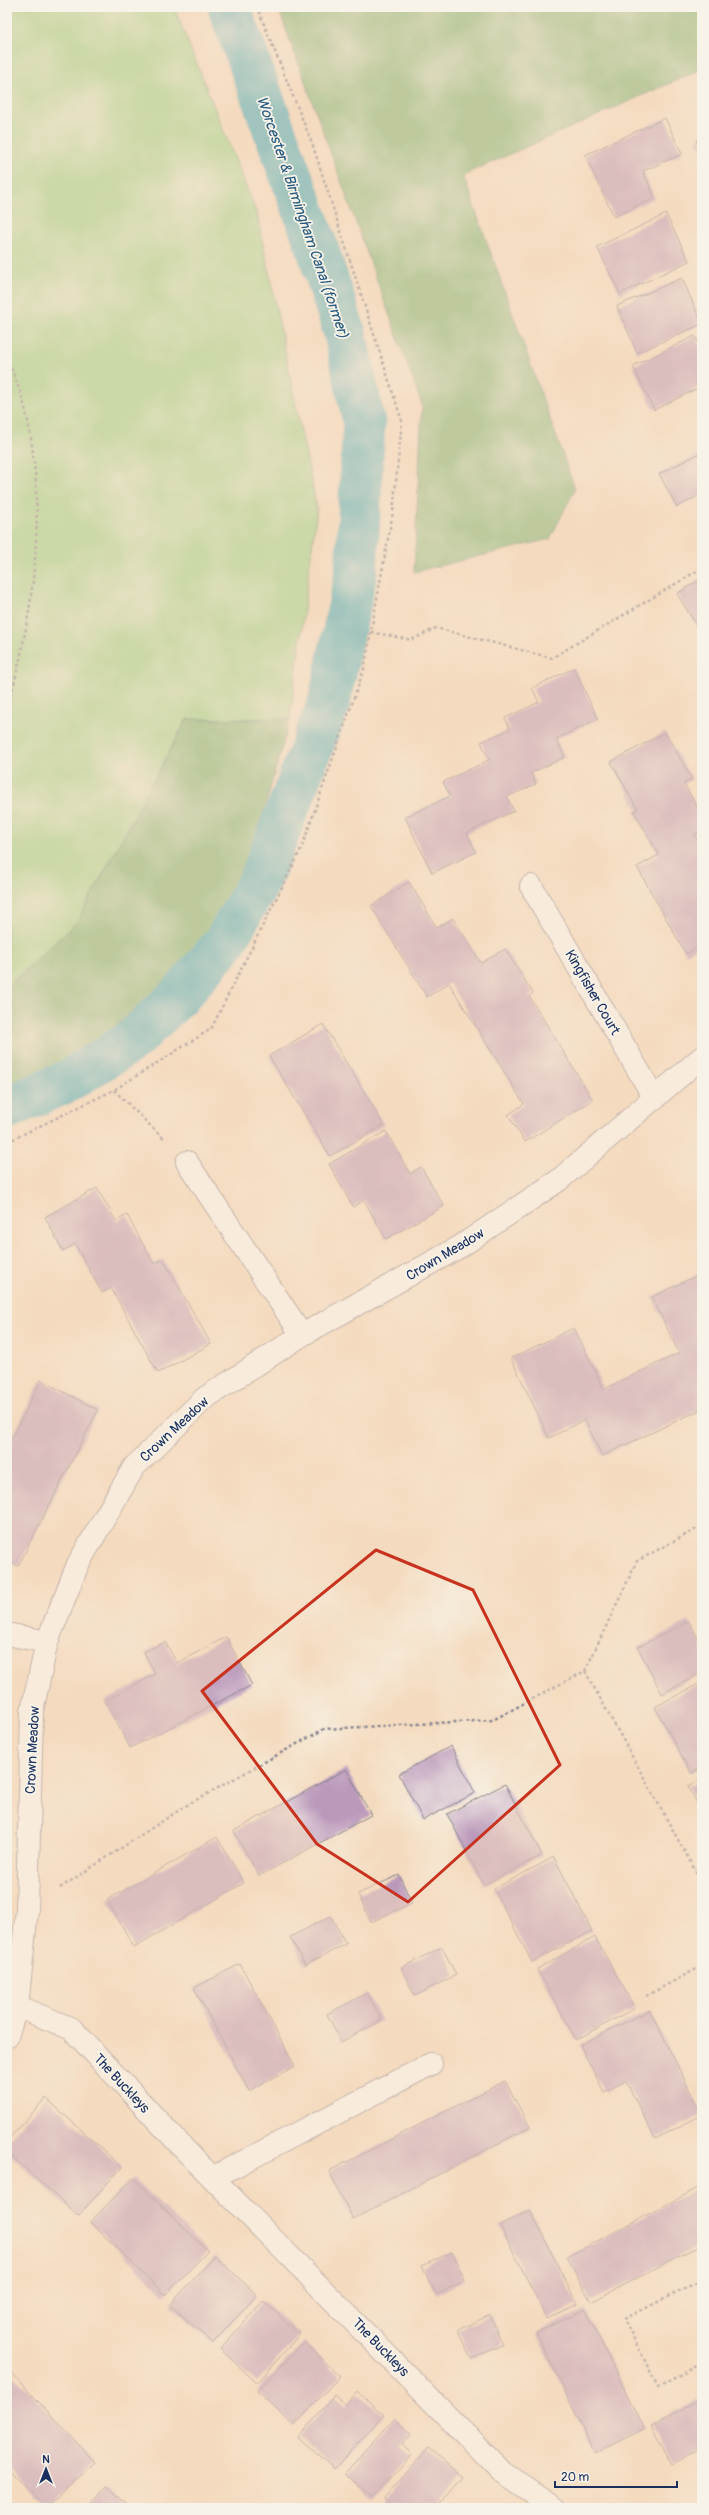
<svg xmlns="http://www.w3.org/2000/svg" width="709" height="2515" viewBox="0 0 709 2515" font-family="Pangolin,sans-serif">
	<rect width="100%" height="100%" fill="#f7f3e8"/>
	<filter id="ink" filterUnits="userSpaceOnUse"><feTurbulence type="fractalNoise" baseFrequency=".025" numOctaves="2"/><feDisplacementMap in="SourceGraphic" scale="8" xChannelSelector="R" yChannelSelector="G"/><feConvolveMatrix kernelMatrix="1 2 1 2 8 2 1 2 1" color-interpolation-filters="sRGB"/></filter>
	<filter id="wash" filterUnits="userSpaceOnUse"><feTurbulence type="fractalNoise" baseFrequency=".012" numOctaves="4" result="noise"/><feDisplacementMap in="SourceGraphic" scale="16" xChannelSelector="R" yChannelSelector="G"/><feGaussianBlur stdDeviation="0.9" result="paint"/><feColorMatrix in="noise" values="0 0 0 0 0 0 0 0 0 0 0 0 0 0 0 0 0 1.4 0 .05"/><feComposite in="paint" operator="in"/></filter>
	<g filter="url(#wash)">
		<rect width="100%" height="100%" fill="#f4dbbf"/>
		<path fill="#9ad68a" stroke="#5a8274" d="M7 7H174L257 214 317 509 290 719H187L77 922 7 987Z"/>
		<path fill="#7bb776" stroke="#4b736a" d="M278 7H702V69L463 175 575 489 550 539 414 572 422 405Z
			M187 719H290L246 873 186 965 77 1059 7 1085V987L77 922Z"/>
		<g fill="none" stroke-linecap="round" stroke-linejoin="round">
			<path stroke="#3daabc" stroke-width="43" d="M7 1108 68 1081 132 1041 182 993 225 942 261 878 329 703 356 573 364 422 345 334 316 244 229 7"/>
		</g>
		<g id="blocks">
			<path fill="#b9b" d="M665 118 682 154 643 171 655 198 614 217 585 155Z
				M702 138V152L696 140Z
				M666 214 689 261 620 294 597 247Z
				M682 278 702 324 637 353 617 306Z
				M695 336 702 350V386L654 410 633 366Z
				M702 452V494L677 507 659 474Z
				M702 578V634L677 594Z
				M574 668 598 719 556 739 565 757 531 773 536 784 507 797 514 811 467 833 476 852 432 873 405 817 450 796 443 782 489 760 481 742 510 729 505 718 539 702 532 688Z
				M665 732 692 779 684 784 702 815V831L694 835 702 849V944L686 954 637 867 659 855 634 811 638 810 611 762Z
				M409 882 437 928 453 918 481 963 505 949 533 993 529 996 593 1100 525 1142 508 1115 524 1104 449 983 427 997 371 906Z
				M323 1024 384 1125 330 1156 269 1056Z
				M386 1131 410 1174 421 1167 444 1206 386 1239 364 1200 353 1207 329 1164Z
				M97 1188 116 1221 127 1215 154 1264 163 1259 211 1344 158 1373 111 1288 102 1293 75 1244 63 1251 45 1217Z
				M702 1273V1409L602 1456 585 1420 549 1438 511 1358 574 1328 604 1389 679 1353 652 1297Z
				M41 1380 98 1410 18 1566 7 1560V1448Z
				M689 1621 702 1646V1673L662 1694 638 1647Z
				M226 1637 252 1685 130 1748 105 1701 155 1674 144 1652 165 1642 177 1663Z
				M702 1682V1767L691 1773 655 1707Z
				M451 1746 475 1793 423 1820 399 1774Z
				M346 1769 371 1815 259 1876 234 1831Z
				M702 1779V1813L688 1786Z
				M505 1784 542 1855 484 1885 447 1814Z
				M217 1837 244 1883 134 1947 107 1900Z
				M554 1857 592 1931 532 1962 494 1889Z
				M399 1875 412 1903 371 1922 358 1894Z
				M331 1916 346 1944 305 1965 290 1937Z
				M595 1937 635 2008 576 2040 537 1969Z
				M442 1947 456 1975 415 1996 401 1968Z
				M240 1964 295 2066 249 2091 194 1988Z
				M367 1993 382 2020 341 2042 327 2014Z
				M650 2010 702 2115 655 2139 626 2081 604 2092 580 2045Z
				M505 2081 530 2127 353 2219 329 2171Z
				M46 2098 122 2167 78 2216 7 2152V2141Z
				M133 2178 208 2251 165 2295 90 2222Z
				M702 2186V2244L591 2302 567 2257Z
				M530 2210 577 2304 547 2319 500 2225Z
				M452 2252 465 2280 436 2295 422 2266Z
				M215 2256 257 2295 213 2343 170 2305Z
				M263 2301 300 2334 257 2383 220 2349Z
				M585 2309 644 2429 595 2453 536 2333Z
				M490 2315 503 2345 471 2359 458 2330Z
				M304 2342 340 2376 294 2426 257 2391Z
				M7 2368 95 2462 46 2508 7 2466Z
				M358 2392 384 2415 334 2469 298 2437 335 2395 346 2405Z
				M702 2398V2449L672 2464 651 2425Z
				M395 2418 412 2434 402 2445 412 2454 372 2498 345 2473Z
				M428 2448 462 2477 436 2508H392L383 2500Z
				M107 2485 130 2508H84Z"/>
		</g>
	</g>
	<g filter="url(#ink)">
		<use href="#blocks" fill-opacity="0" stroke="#88858e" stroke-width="1"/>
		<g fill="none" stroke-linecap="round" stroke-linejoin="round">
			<g stroke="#88858e" stroke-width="24">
				<path id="minor" d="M531 886 655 1099
					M187 1162 302 1335
					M7 1634 47 1642
					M17 2006 72 2029 187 2152 503 2473 555 2508
					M7 2036 17 2006 27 1910 32 1711 47 1642 78 1564 134 1467 205 1398 302 1335 461 1246 559 1180 702 1057
					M214 2177 431 2064"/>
			</g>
			<path stroke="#88858e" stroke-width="2.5" stroke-dasharray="3 3" stroke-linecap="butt" d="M7 357C13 374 21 391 25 408 48 506 34 615 7 710
				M371 632 411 640 436 628 552 658 702 568
				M114 1090 164 1139
				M7 1142 114 1090 211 1029 302 847 364 669 393 512 402 421 312 143 257 7
				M585 1671 702 1883
				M60 1888 187 1805 324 1729 493 1720 585 1671 637 1561 702 1526
				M646 1996 702 1966
				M702 2280 624 2319 658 2387 702 2363"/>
			<use href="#minor" stroke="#fff" stroke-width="22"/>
		</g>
	</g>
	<path d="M0 0H709V2515H0ZM376 1550 473 1590 560 1765 408 1902 317 1844 202 1691Z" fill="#f4dbbf" fill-opacity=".55" fill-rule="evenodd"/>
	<path fill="none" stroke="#c8321e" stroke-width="3" stroke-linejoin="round" d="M376 1550 473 1590 560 1765 408 1902 317 1844 202 1691Z"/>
	<g text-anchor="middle" stroke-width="3.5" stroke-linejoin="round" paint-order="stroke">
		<g font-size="14" fill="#1b2f5e" stroke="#f7f3e8">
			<text transform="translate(593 992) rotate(60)" y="5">Kingfisher Court</text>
			<text transform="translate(445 1254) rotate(-31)" y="5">Crown Meadow</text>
			<text transform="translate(174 1429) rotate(-43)" y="5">Crown Meadow</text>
			<text transform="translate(32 1750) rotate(-87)" y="5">Crown Meadow</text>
			<text transform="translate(122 2083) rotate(47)" y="5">The Buckleys</text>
			<text transform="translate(381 2347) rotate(46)" y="5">The Buckleys</text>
		</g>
		<g font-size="15" font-style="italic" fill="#275a7f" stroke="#f7f3e8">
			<text transform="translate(303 217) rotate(71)" y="5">Worcester &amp; Birmingham Canal (former)</text>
		</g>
	</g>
	<rect width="709" height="2515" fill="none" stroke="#f7f3e8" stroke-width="24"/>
	<g transform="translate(46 2469)" stroke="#f7f3e8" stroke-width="3" paint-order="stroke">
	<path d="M0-3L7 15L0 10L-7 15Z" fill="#1b2f5e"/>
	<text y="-6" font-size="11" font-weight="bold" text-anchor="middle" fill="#1b2f5e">N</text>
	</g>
	<path d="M555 2481v6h122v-6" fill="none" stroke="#1b2f5e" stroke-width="2"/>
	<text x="561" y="2481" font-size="12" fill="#1b2f5e" stroke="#f7f3e8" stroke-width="3" paint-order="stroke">20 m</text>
</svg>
